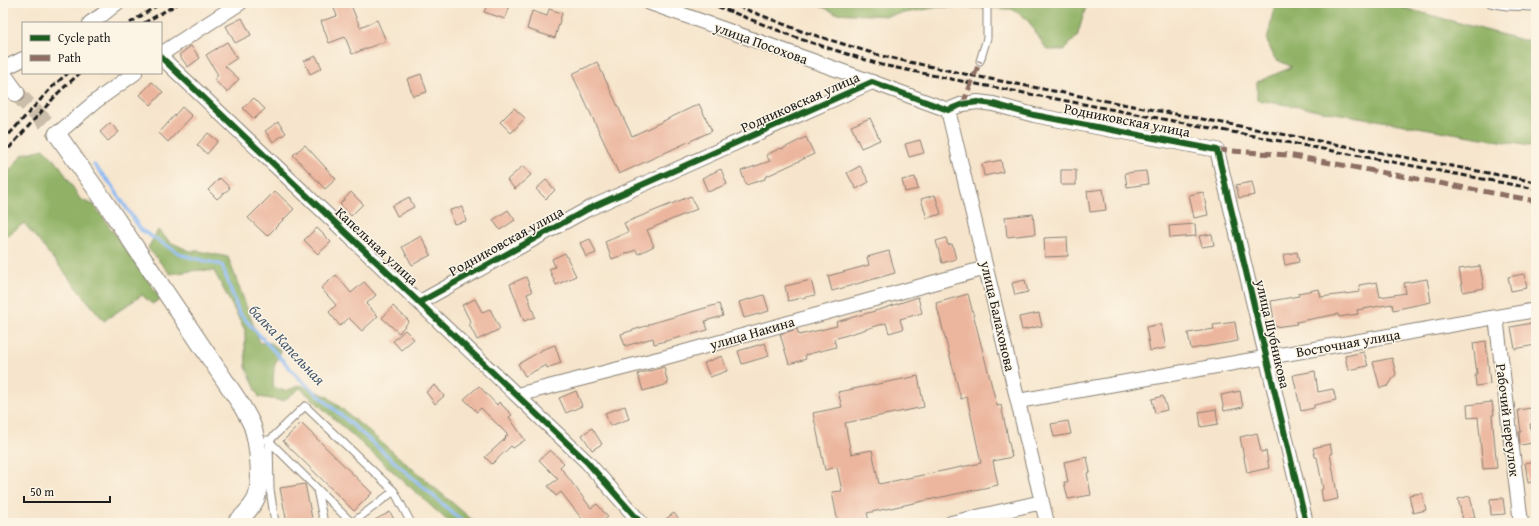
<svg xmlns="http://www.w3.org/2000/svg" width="1539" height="526" viewBox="0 0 1539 526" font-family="'Gentium Book Plus',serif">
	<rect width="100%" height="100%" fill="#fcf5e5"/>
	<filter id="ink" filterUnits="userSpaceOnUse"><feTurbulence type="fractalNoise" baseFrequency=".025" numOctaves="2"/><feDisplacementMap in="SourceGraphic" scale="8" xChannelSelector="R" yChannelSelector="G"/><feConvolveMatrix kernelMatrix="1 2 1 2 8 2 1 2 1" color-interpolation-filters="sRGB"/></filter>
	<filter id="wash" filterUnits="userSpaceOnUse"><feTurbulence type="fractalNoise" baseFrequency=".012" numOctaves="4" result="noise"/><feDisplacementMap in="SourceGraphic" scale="16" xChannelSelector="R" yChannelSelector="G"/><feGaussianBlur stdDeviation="0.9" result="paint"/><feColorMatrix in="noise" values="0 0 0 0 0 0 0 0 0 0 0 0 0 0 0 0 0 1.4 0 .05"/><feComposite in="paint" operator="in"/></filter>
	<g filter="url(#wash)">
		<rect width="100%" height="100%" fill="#f6e5cc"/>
		<path fill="#91b266" stroke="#566741" d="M815 3H1087L1077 37 1064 50H1047L1027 19 1012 9 939 7 887 16 835 13Z
			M1275 3H1386L1522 40H1536V147L1257 100V82L1292 67 1275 59 1267 41Z
			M44 149 60 166 80 199 94 205 161 299 152 304 142 295 104 321 24 223 3 239V179L23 154Z
			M158 230 170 242 190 251H199L228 257 260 343H271L281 351 274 367 273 387 286 391 300 385 327 396 476 523H450L300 388 283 401 259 397 246 367 245 347V330L214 271 199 270 170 274 148 248Z"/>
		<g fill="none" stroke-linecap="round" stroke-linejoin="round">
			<path stroke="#88b8f4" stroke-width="3.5" d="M94 165 110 183 141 230 182 255 222 265 239 313 300 379 464 523"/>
		</g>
		<g id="blocks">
			<path fill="#ecb69e" d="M332 3H350L360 27 377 20 386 41 352 54 345 37 329 43 321 21 337 16Z
				M488 3H511L505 19 484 12Z
				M549 9 562 13 555 38 527 29 532 11 547 16Z
				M242 18 251 35 235 43 226 26Z
				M227 42 237 58 225 66 239 79 227 92 214 80 218 75 206 55Z
				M191 46 200 58 188 67 179 55Z
				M316 56 322 68 310 74 304 61Z
				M597 62 632 136 699 104 712 131 619 174 572 74Z
				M421 74 427 92 413 96 407 79Z
				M152 82 163 92 151 105 140 95Z
				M254 98 265 109 254 119 243 108Z
				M182 107 192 116 168 142 159 133Z
				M514 108 525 118 511 133 500 122Z
				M870 118 880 140 861 148 851 126Z
				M278 122 286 133 273 142 265 131Z
				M110 123 119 132 108 141 100 132Z
				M208 133 218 141 207 154 197 145Z
				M806 137 814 154 765 177V179L746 185 741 171 770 161 766 155 781 148 782 149Z
				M920 140 924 153 909 157 905 144Z
				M305 145 336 179 325 189 293 155Z
				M1001 160 1003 172 984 176 982 164Z
				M523 166 531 175 515 189 507 180Z
				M860 166 869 182 856 189 847 173Z
				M721 169 727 184 708 192 702 178Z
				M1061 170H1076V185H1061Z
				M1146 171 1148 184 1127 187 1125 173Z
				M915 177 918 189 905 192 902 180Z
				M220 178 230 188 217 199 208 190Z
				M546 180 555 190 546 199 536 189Z
				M1252 182 1255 195 1239 198 1236 185Z
				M1103 189 1106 210 1090 212 1087 191Z
				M275 191 294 209 267 236 248 218Z
				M351 192 363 204 351 216 340 204Z
				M1203 192 1208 215 1194 218 1189 195Z
				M935 195 941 214 927 218 921 199Z
				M691 196 697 209 647 230 654 246 638 254 636 250 612 259 605 242 628 232 624 223Z
				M409 197 414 207 397 216 392 206Z
				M462 207 466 221 454 224 450 210Z
				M508 210 515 220 500 230 493 220Z
				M1033 214 1035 234 1007 237 1005 217Z
				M1195 224 1196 236 1170 238 1169 226Z
				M317 228 331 242 318 254 304 240Z
				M1212 234 1214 245 1202 247 1199 236Z
				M421 236 431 255 412 265 402 247Z
				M1067 237 1068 256 1045 257 1044 238Z
				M946 238 948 245 952 244 956 259 942 263 936 241Z
				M590 239 596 253 586 257 580 243Z
				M889 251 895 273 832 291 828 276 869 265 867 257Z
				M1297 252 1299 262 1285 265 1283 255Z
				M565 253 576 276 556 285 549 269 555 267 552 259Z
				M1480 266 1484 288 1463 292 1459 269Z
				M1524 274 1527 288 1511 291 1508 277Z
				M336 275 351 293 364 282 376 295 366 304 378 316 362 331 349 318 340 326 329 312 336 305 321 288Z
				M526 277 532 292 527 294 535 317 524 321 510 284Z
				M1427 279 1431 302 1393 310 1392 304 1357 310 1358 314 1339 317 1338 314 1296 322 1297 324 1275 327 1271 301 1299 296 1298 293 1319 289 1321 297 1360 292 1359 285 1377 282 1380 297 1406 293 1404 283Z
				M811 280 815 295 788 301 785 286Z
				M1025 280 1028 292 1015 295 1012 283Z
				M968 294 997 406 1001 405 1012 457 993 461 998 485 867 513 869 521 861 523H838L832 492 842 491 837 467 825 470 813 413 842 407 838 392 918 376 924 407 845 423 851 454 872 450 879 484 981 463 967 397 961 399 936 303Z
				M764 295 769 311 744 318 739 302Z
				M918 297 922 313 900 319 903 329 889 333 886 323 834 339 836 347 805 355 806 359 789 364 780 334 797 329 799 335 837 326 836 322 882 309Z
				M475 299 482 312 490 309 500 329 477 340 469 324 471 323 462 305Z
				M719 304 723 316 705 321 708 330 654 344 653 338 625 346 621 334 649 325V324Z
				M393 306 409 321 399 333 382 318Z
				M1039 313 1042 326 1022 330 1019 317Z
				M1235 322 1238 341 1191 349 1188 333 1214 329 1213 325Z
				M1531 323 1535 345 1515 349 1511 327Z
				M1161 324 1166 348 1150 351 1146 327Z
				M405 330 414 339 401 350 393 341Z
				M1486 341 1490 384 1476 386 1475 375 1477 374 1473 343Z
				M765 343 769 356 742 364 738 351Z
				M555 345 561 363 547 368 546 365 525 376 518 364 541 351V350Z
				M1364 352 1368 366 1348 370 1345 356Z
				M722 356 727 371 710 377 704 363Z
				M1392 358 1396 374 1388 386 1380 388 1373 362Z
				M664 367 668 384 643 391 638 374Z
				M1315 371 1318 392 1333 389 1336 400 1314 405V408L1301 411 1293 375Z
				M435 385 444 396 435 404 426 392Z
				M479 386 497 405 499 402 512 415 509 417 525 440 513 448 511 446 492 464 485 457 506 438 505 437 508 435 481 408 477 412 464 399Z
				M576 391 582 406 566 413 559 398Z
				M1240 391 1243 407 1224 411 1221 395Z
				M1163 396 1167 410 1155 413 1152 399Z
				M1492 402 1494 415H1492L1497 468 1483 469 1478 417 1468 418 1467 405Z
				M625 406 629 419 610 426 605 413Z
				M1531 408 1533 424H1530L1533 443 1520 445 1519 432H1521L1518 410Z
				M1216 409 1218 424 1201 427 1199 412Z
				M1068 421 1071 434 1054 437 1051 424Z
				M301 423 372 493 354 511 283 441Z
				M592 428 602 444 592 450 582 435Z
				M1257 433 1261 452 1266 451 1269 468 1247 473 1240 437Z
				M1330 444 1332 453 1330 454 1338 499 1323 502 1321 490 1323 489 1317 457H1315L1313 448Z
				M550 450 564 463 560 467 591 508 597 504 608 517 600 523H585L561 492 556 496 548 486 558 479 539 460Z
				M1087 457 1090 472 1087 473 1091 495 1068 499 1064 482H1068L1064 462Z
				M1536 461V481L1528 483 1525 463Z
				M305 484 313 523H287L280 488Z
				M1422 493 1426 510 1413 513 1409 495Z
				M1470 496 1475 518 1463 520 1458 499Z
				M1503 498 1505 514 1491 515 1490 499Z
				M390 512 396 523H369Z
				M674 513 682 523H660Z"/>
		</g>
	</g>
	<g filter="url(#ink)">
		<use href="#blocks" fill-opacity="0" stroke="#898074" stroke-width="1"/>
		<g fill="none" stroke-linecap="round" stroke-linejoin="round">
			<path stroke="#cabda9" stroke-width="17" stroke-dasharray="17 8" stroke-linecap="butt" d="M16 93 57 134"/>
			<g stroke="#898074" stroke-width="9">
				<path id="service" d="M1490 3 1507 6 1536 7
					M980 61 987 38V3
					M267 440 269 441 352 523
					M317 490 324 523
					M275 523 270 489 269 441 305 406 394 491 411 523
					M352 523 394 491"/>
			</g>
			<g stroke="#898074" stroke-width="16">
				<path id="minor" d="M650 3 872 82
					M90 23 102 15 117 3
					M161 54 240 3
					M161 57 587 462 641 523
					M3 69 23 59
					M948 110 1047 523
					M57 134 96 101 135 73
					M420 302 588 209 872 82 948 110 963 104 978 102 993 104 1034 115 1217 150 1306 523
					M1496 317 1521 523
					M517 395 670 356 986 268
					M1018 401 1536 310
					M951 523 1042 502"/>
			</g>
			<g stroke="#898074" stroke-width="19">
				<path id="tertiary" d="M3 75 16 93
					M57 134 103 199 240 403C244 410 249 418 252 425 258 442 262 478 257 496 254 506 243 516 236 523"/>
			</g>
			<use href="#service" stroke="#fff" stroke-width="7"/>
			<use href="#minor" stroke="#fff" stroke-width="14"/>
			<use href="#tertiary" stroke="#fff" stroke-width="17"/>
			<path stroke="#1c1c1c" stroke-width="3" stroke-dasharray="6 3" stroke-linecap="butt" d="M709 3 800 39 882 65 971 83 1536 189
				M730 3 801 31 882 56 974 76 1536 182
				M130 23 161 3
				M144 23 179 3
				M3 141 52 87 68 73
				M3 155 58 93 80 73"/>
			<path stroke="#8d6e63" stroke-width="5" stroke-dasharray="10 5" stroke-linecap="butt" d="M3 85 8 81
				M963 104 980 61
				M1217 150 1288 155 1536 201"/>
			<g stroke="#fcf5e5" stroke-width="8">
				<path id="cycleway" d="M161 57 587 462 641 523
					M420 302 588 209 872 82 948 110 963 104 978 102 993 104 1034 115 1217 150 1306 523"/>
			</g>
			<use href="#cycleway" stroke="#1b5e20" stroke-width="6"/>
		</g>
	</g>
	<g text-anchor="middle" stroke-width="3" stroke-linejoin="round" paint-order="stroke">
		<g font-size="14" fill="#1c1c1c" stroke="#fcf5e5">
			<text transform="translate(761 43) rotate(20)" y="5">улица Посохова</text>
			<text transform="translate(800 102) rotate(-24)" y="5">Родниковская улица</text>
			<text transform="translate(1127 120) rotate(11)" y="5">Родниковская улица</text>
			<text transform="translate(506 241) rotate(-29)" y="5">Родниковская улица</text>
			<text transform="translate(377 246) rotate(43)" y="5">Капельная улица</text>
			<text transform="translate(998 316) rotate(77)" y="5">улица Балахонова</text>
			<text transform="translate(752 333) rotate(-16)" y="5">улица Накина</text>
			<text transform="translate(1273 334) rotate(77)" y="5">улица Шубникова</text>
			<text transform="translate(1348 343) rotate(-10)" y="5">Восточная улица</text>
			<text transform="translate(1508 420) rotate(83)" y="5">Рабочий переулок</text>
		</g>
		<g font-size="15" font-style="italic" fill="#475a72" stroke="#fcf5e5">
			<text transform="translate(287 345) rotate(47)" y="5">балка Капельная</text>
		</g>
	</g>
	<rect width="1539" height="526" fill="none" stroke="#fcf5e5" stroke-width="16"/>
	<rect x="22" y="22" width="140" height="52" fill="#fcf5e5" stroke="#a29e95"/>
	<rect x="30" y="35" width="20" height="6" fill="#1b5e20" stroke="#a29e95"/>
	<text x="58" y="42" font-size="12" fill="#1c1c1c">Cycle path</text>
	<rect x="30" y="55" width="20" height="6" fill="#8d6e63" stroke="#a29e95"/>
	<text x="58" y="62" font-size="12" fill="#1c1c1c">Path</text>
	<path d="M24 496v6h86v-6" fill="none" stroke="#1c1c1c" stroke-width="2"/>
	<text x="30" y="496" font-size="12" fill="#1c1c1c" stroke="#fcf5e5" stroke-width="3" paint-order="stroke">50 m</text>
</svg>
